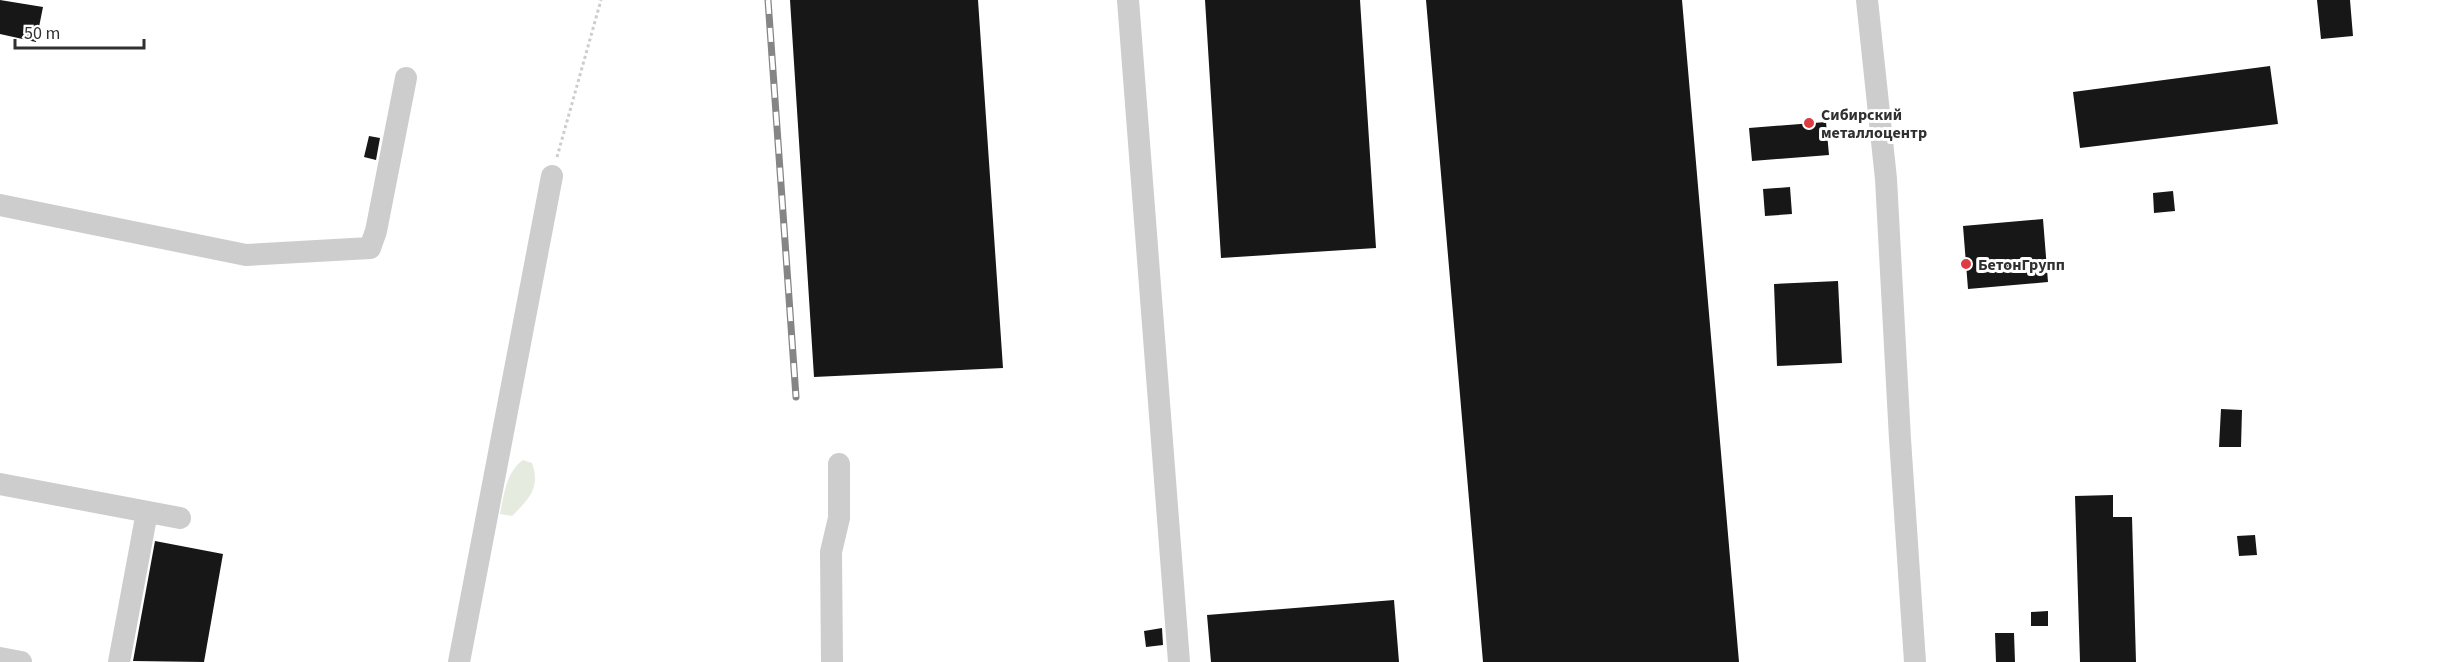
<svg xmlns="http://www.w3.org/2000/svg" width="2444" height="662" viewBox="0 0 2444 662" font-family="'Source Sans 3',sans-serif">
	<rect width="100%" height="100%" fill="#fff"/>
	<path fill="#e5ecdf" d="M523 460 532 463C541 488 529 499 512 516L500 514C504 495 506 472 523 460Z"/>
	<path fill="#171717" d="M0 0 43 7 36 42 0 34Z
		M790 0H978L1003 368 814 377Z
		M1205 0H1360L1376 248 1221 258Z
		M1426 0H1682L1739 662H1483Z
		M2317 0H2350L2353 36 2321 39Z
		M2270 66 2278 124 2080 148 2073 92Z
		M1826 122 1829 155 1752 161 1749 128Z
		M369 136 380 138 376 160 364 157Z
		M1790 187 1792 214 1765 216 1763 189Z
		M2173 191 2175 211 2154 213 2153 193Z
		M2043 219 2048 282 1968 289 1963 226Z
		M1838 281 1842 363 1777 366 1774 284Z
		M2221 409 2242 410 2241 447H2219Z
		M2113 495V517H2132L2136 662H2080L2075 496Z
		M2255 535 2257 555 2239 556 2237 536Z
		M155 541 223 554 204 662 133 661Z
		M1394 600 1399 662H1211L1207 615Z
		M2048 611V626H2031V612Z
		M1162 628 1163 645 1146 647 1144 631Z
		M1995 633H2014L2015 662H1996Z"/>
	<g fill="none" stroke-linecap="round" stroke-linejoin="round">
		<path stroke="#cdcdcd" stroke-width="3" stroke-dasharray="3 3" stroke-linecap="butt" d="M557 157 601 0"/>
		<path stroke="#cdcdcd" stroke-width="22" d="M1128 0 1179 662
			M1867 0 1886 179 1900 439 1915 662
			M0 205 246 255 370 248 376 231 406 78
			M0 484 180 518
			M0 658 21 662
			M119 662 147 512
			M459 662 552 176
			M832 662 831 552 839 518V464"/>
		<g stroke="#858585" stroke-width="7">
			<path id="rail" d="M768 0 796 397"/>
		</g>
		<use href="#rail" stroke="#fff" stroke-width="4.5" stroke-dasharray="14" stroke-linecap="butt"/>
	</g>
	<g fill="#dd3c42" stroke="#fff" stroke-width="2">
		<circle cx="1809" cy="123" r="6"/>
		<circle cx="1966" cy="264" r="6"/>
	</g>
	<g text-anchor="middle" stroke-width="6" stroke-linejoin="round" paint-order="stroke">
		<g font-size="16" font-weight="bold" fill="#303030" stroke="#fff" text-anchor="start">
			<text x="1821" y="120">Сибирский<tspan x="1821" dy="18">металлоцентр</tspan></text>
			<text x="1978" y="270">БетонГрупп</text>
		</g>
	</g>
	<path d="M15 39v9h129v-9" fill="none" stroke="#303030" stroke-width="3"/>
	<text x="24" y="39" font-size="18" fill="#303030" stroke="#ffffff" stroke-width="4.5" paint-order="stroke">50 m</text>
</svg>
